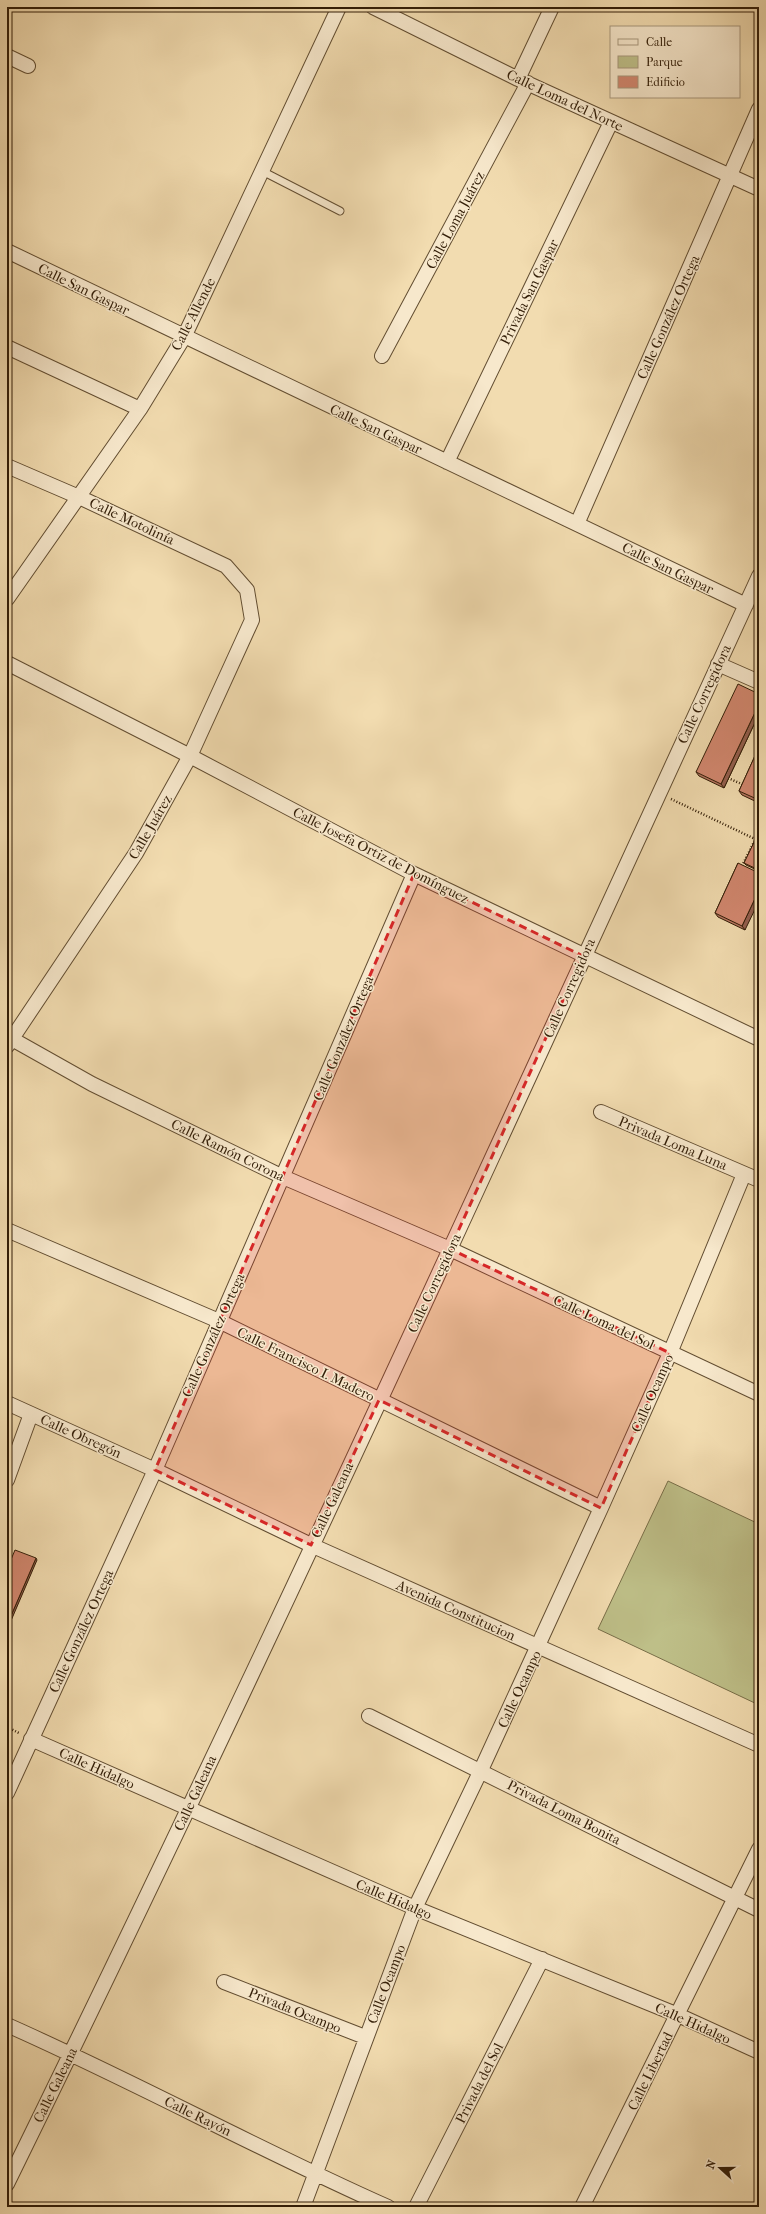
<svg xmlns="http://www.w3.org/2000/svg" width="766" height="2214" viewBox="0 0 766 2214" font-family="'IM FELL French Canon',serif">
	<rect width="100%" height="100%" fill="#f2dcb0"/>
	<filter id="stains"><feTurbulence type="fractalNoise" baseFrequency=".005" numOctaves="4"/><feColorMatrix values="0 0 0 0 .2 0 0 0 0 .09 0 0 0 0 .02 0 0 0 .5 -.17"/></filter>
	<radialGradient id="worn" r=".72"><stop offset=".6" stop-color="#630" stop-opacity="0"/><stop offset="1" stop-color="#630" stop-opacity=".3"/></radialGradient>
	<path fill="#bebf88" stroke="#786e48" d="M668 1481 759 1524V1705L598 1629Z"/>
	<g fill="none" stroke-linecap="round" stroke-linejoin="round">
		<g stroke="#624d31" stroke-width="9">
			<path id="lane" d="M262 171 340 211"/>
		</g>
		<g stroke="#624d31" stroke-width="16">
			<path id="street" d="M373 7 518 79 759 189
				M7 56 28 66
				M518 79 552 7
				M7 251 746 605
				M7 347 140 409
				M382 356 528 83
				M447 462 611 122
				M7 466 79 497 226 566 247 590 252 620 190 756 136 853 7 1046
				M577 524 759 109
				M7 599 140 409 184 337 339 7
				M7 663 190 756 414 874 759 1039
				M718 664 759 682
				M12 1039 92 1084 283 1177 450 1249 759 1394
				M601 1112 759 1180
				M7 1230 219 1321 601 1508
				M7 1403 155 1470 311 1545 759 1745
				M7 1480 31 1414
				M369 1716 759 1910
				M31 1739 415 1908 678 2015 759 2052
				M7 1793 155 1470 414 874
				M224 1982 365 2037
				M7 2025C136 2082 259 2150 388 2207
				M7 2184C159 1874 306 1562 450 1249 554 1025 655 799 759 576
				M303 2207 415 1908 481 1770 601 1508 670 1353 744 1174
				M416 2207 542 1959
				M582 2207 759 1849"/>
		</g>
		<path stroke="#321d07" stroke-width="2.5" stroke-dasharray="1 2" stroke-linecap="butt" d="M728 778 744 785
			M671 799 755 839
			M742 866 759 832
			M7 1727 19 1733"/>
		<use href="#lane" stroke="#f7e8cc" stroke-width="7"/>
		<use href="#street" stroke="#f7e8cc" stroke-width="14"/>
	</g>
	<path fill="#b5745f" stroke="#321d07" d="M759 694V714L724 788 699 776 696 772Z
		M759 747V803L742 795 739 791Z
		M759 832V871L746 865 744 863Z
		M738 863 745 930 718 917 715 913Z"/>
	<path fill="#935e4e" stroke="#321d07" d="M759 704V714L724 788 721 784Z
		M759 890V901L745 930 742 926Z
		M36 1558 37 1560 7 1630V1625Z"/>
	<path fill="#d2876f" stroke="#321d07" d="M738 684 759 694V704L721 784 696 772Z
		M759 747V800L739 791Z
		M759 832V870L744 863Z
		M738 863 759 873V890L742 926 715 913Z
		M15 1550 36 1558 7 1625V1569Z"/>
	<path fill="#d62828" fill-opacity="0.2" stroke="#d62828" stroke-width="3" stroke-dasharray="8 5" stroke-linejoin="round" d="M414 874 583 956 450 1249 670 1353 601 1508 379 1400 311 1545 155 1470Z"/>
	<g text-anchor="middle" stroke-width="3" stroke-linejoin="round" paint-order="stroke">
		<g font-size="14" fill="#321d07" stroke="#f7e8cc">
			<text transform="translate(565 100) rotate(25)" y="5">Calle Loma del Norte</text>
			<text transform="translate(455 220) rotate(-62)" y="5">Calle Loma Juárez</text>
			<text transform="translate(84 289) rotate(26)" y="5">Calle San Gaspar</text>
			<text transform="translate(529 292) rotate(-64)" y="5">Privada San Gaspar</text>
			<text transform="translate(193 314) rotate(-63)" y="5">Calle Allende</text>
			<text transform="translate(668 317) rotate(-66)" y="5">Calle González Ortega</text>
			<text transform="translate(376 429) rotate(25)" y="5">Calle San Gaspar</text>
			<text transform="translate(132 521) rotate(25)" y="5">Calle Motolinía</text>
			<text transform="translate(668 568) rotate(26)" y="5">Calle San Gaspar</text>
			<text transform="translate(704 694) rotate(-65)" y="5">Calle Corregidora</text>
			<text transform="translate(150 827) rotate(-60)" y="5">Calle Juárez</text>
			<text transform="translate(381 855) rotate(27)" y="5">Calle Josefa Ortiz de Domínguez</text>
			<text transform="translate(569 988) rotate(-66)" y="5">Calle Corregidora</text>
			<text transform="translate(343 1038) rotate(-67)" y="5">Calle González Ortega</text>
			<text transform="translate(673 1143) rotate(23)" y="5">Privada Loma Luna</text>
			<text transform="translate(228 1150) rotate(26)" y="5">Calle Ramón Corona</text>
			<text transform="translate(434 1283) rotate(-65)" y="5">Calle Corregidora</text>
			<text transform="translate(604 1322) rotate(25)" y="5">Calle Loma del Sol</text>
			<text transform="translate(213 1335) rotate(-66)" y="5">Calle González Ortega</text>
			<text transform="translate(306 1364) rotate(26)" y="5">Calle Francisco I. Madero</text>
			<text transform="translate(652 1393) rotate(-66)" y="5">Calle Ocampo</text>
			<text transform="translate(81 1436) rotate(24)" y="5">Calle Obregón</text>
			<text transform="translate(332 1500) rotate(-65)" y="5">Calle Galeana</text>
			<text transform="translate(456 1610) rotate(24)" y="5">Avenida Constitucion</text>
			<text transform="translate(81 1631) rotate(-65)" y="5">Calle González Ortega</text>
			<text transform="translate(519 1689) rotate(-65)" y="5">Calle Ocampo</text>
			<text transform="translate(97 1768) rotate(24)" y="5">Calle Hidalgo</text>
			<text transform="translate(195 1793) rotate(-65)" y="5">Calle Galeana</text>
			<text transform="translate(564 1812) rotate(27)" y="5">Privada Loma Bonita</text>
			<text transform="translate(394 1899) rotate(23)" y="5">Calle Hidalgo</text>
			<text transform="translate(386 1984) rotate(-69)" y="5">Calle Ocampo</text>
			<text transform="translate(295 2010) rotate(22)" y="5">Privada Ocampo</text>
			<text transform="translate(693 2023) rotate(24)" y="5">Calle Hidalgo</text>
			<text transform="translate(650 2071) rotate(-64)" y="5">Calle Libertad</text>
			<text transform="translate(479 2083) rotate(-63)" y="5">Privada del Sol</text>
			<text transform="translate(55 2085) rotate(-64)" y="5">Calle Galeana</text>
			<text transform="translate(198 2116) rotate(26)" y="5">Calle Rayón</text>
		</g>
	</g>
	<rect width="766" height="2214" fill="none" stroke="#f2dcb0" stroke-width="24"/>
	<rect x="8" y="8" width="750" height="2198" fill="none" stroke="#321d07" stroke-width="2"/>
	<rect x="12" y="12" width="742" height="2190" fill="none" stroke="#321d07"/>
	<rect x="610" y="26" width="130" height="72" fill="#f7e8cc" stroke="#a8977d"/>
	<rect x="618" y="39" width="20" height="6" fill="#f7e8cc" stroke="#a8977d"/>
	<text x="646" y="46" font-size="12" fill="#321d07">Calle</text>
	<rect x="618" y="56" width="20" height="12" fill="#bebf88" stroke="#a8977d"/>
	<text x="646" y="66" font-size="12" fill="#321d07">Parque</text>
	<rect x="618" y="76" width="20" height="12" fill="#d2876f" stroke="#a8977d"/>
	<text x="646" y="86" font-size="12" fill="#321d07">Edificio</text>
	<g transform="translate(720 2168) rotate(291)" stroke="#f7e8cc" stroke-width="3" paint-order="stroke">
	<path d="M0-3L7 15L0 10L-7 15Z" fill="#321d07"/>
	<text y="-6" font-size="11" font-weight="bold" text-anchor="middle" fill="#321d07">N</text>
	</g>
	<rect width="100%" height="100%" filter="url(#stains)"/>
	<rect width="100%" height="100%" fill="url(#worn)"/>
</svg>
